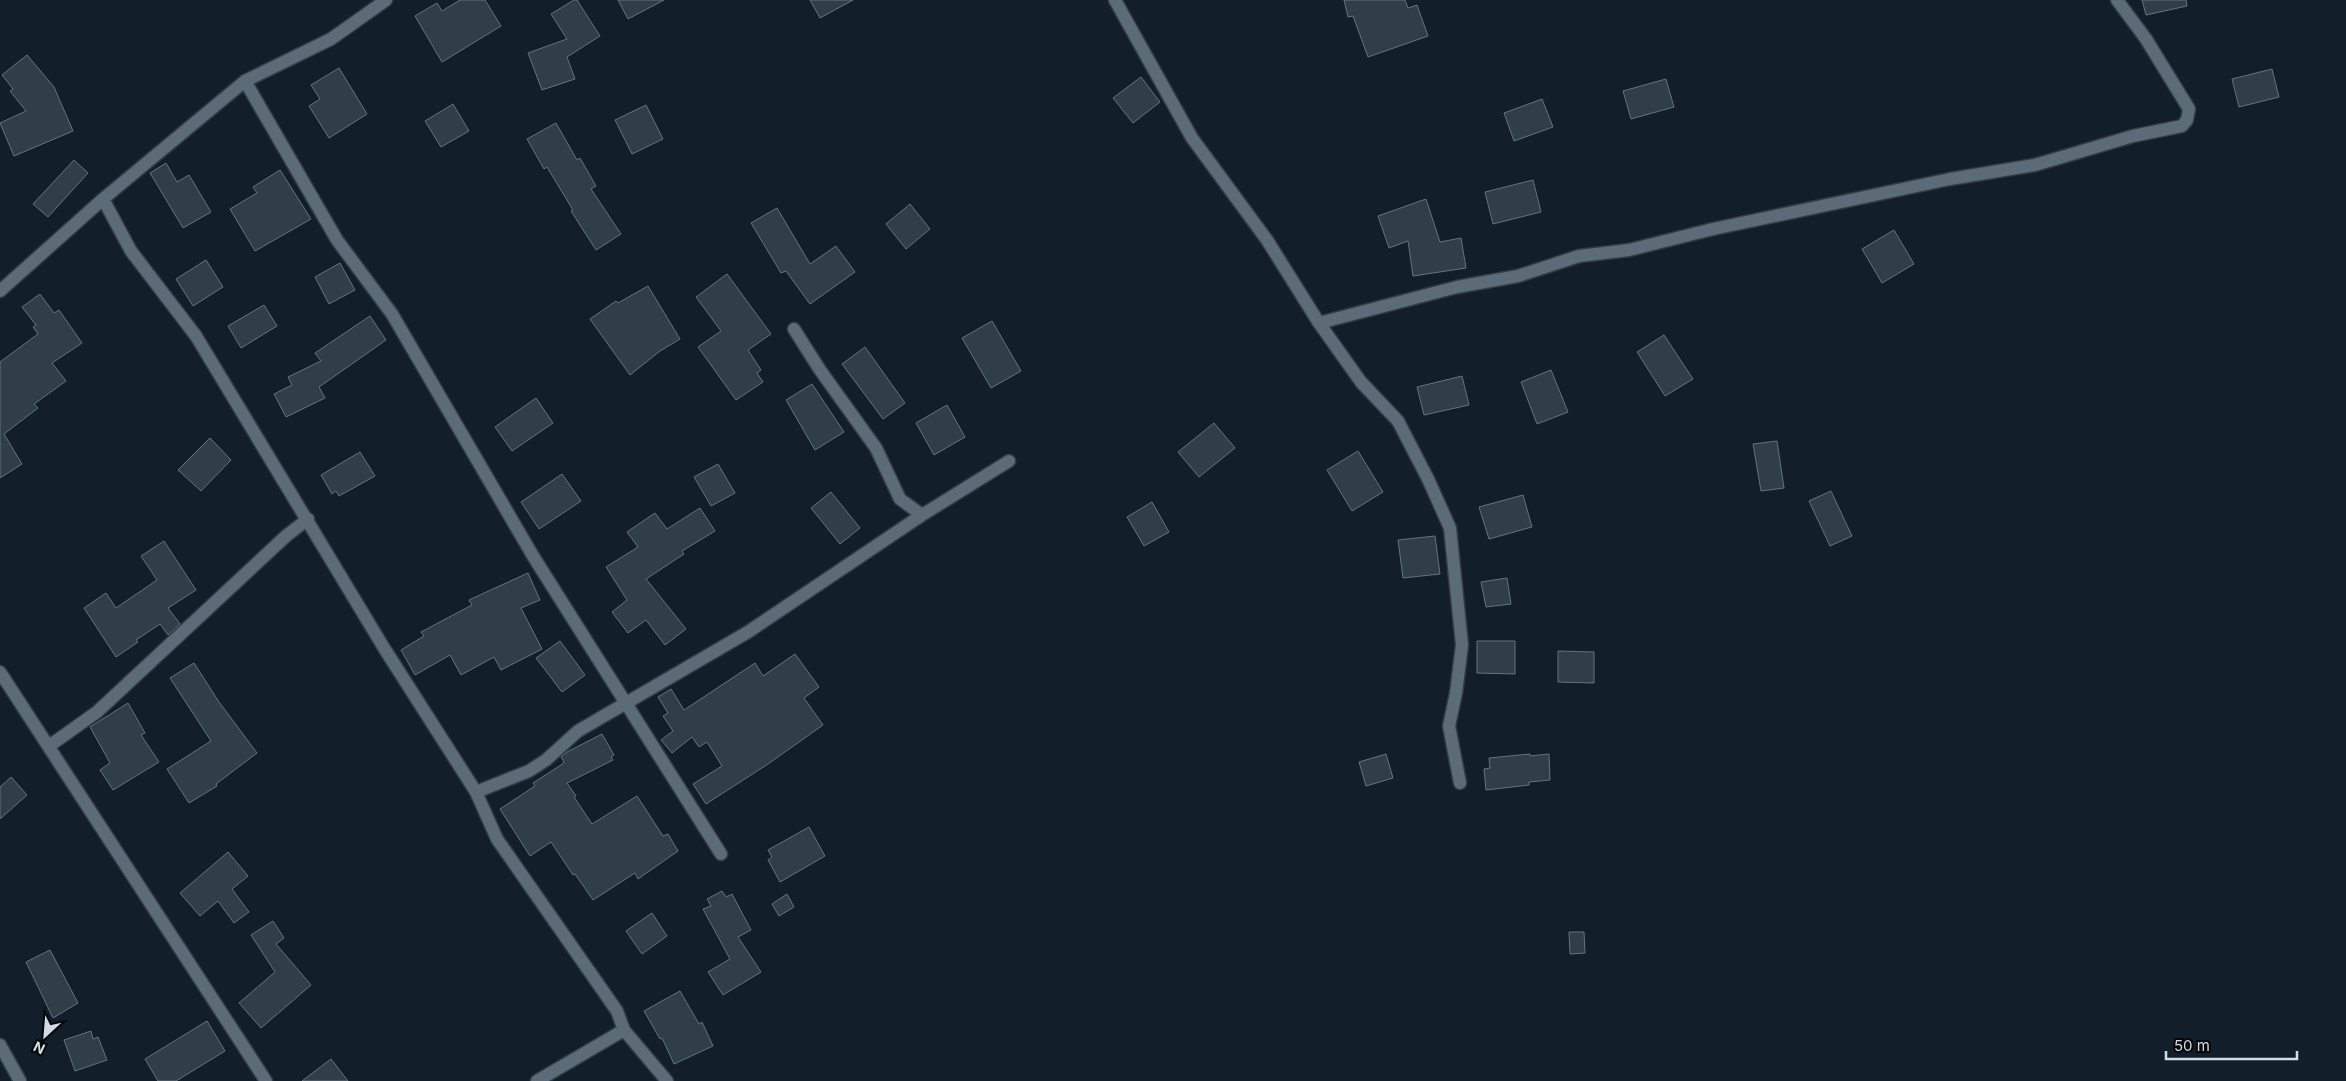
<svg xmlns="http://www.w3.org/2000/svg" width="2346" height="1081" viewBox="0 0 2346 1081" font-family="Inter,sans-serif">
	<rect width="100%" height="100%" fill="#121f2a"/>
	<path fill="#303e4a" stroke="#647381" d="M460 0H485L501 26 442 62 415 16 437 3 442 11Z
		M574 0H577L600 36 567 57 575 79 542 90 528 53 567 39 551 14Z
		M618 0H664L628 19Z
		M810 0H853L820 18Z
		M1344 0H1405L1408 8 1417 5 1428 36 1368 57 1353 16 1348 17Z
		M2142 0H2186L2187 6 2146 15Z
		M27 55 54 87 73 131 14 156 0 123 26 111 10 91 13 89 2 75Z
		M339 68 367 114 329 138 309 106 320 99 311 85Z
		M2272 69 2279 97 2239 107 2232 79Z
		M1141 77 1160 102 1133 123 1113 98Z
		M1666 79 1674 107 1631 119 1623 91Z
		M1542 99 1553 127 1514 141 1504 113Z
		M453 104 469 131 441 147 425 121Z
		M646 105 663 139 632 154 615 120Z
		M556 123 577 160 580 158 596 186 591 189 621 234 596 250 571 211 573 210 547 167 544 169 527 139Z
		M74 160 88 173 48 217 33 204Z
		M166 163 177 182 189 175 211 212 183 228 150 173Z
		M280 170 311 219 255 251 230 209 257 193 253 187Z
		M1533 180 1541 212 1493 224 1485 192Z
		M1426 199 1440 242 1461 238 1466 268 1413 276 1408 241 1389 248 1378 216Z
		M910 204 930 229 906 249 886 224Z
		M777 208 810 264 836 246 855 272 810 304 786 271 781 273 751 223Z
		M1894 230 1914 264 1882 283 1862 249Z
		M206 260 223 287 193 306 176 279Z
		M340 263 355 290 329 304 315 277Z
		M727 274 771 334 748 350 761 370 757 373 763 382 736 400 698 347 721 331 696 297Z
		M648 286 680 339 660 351 630 375 590 319 616 301 618 303Z
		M40 294 54 313 59 310 82 343 52 363 66 381 34 404 38 408 4 434 22 464 0 478V362L38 334 33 327 36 325 22 307Z
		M264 305 277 326 241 348 228 326Z
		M370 316 386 340 319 387 325 398 286 417 274 394 292 385 288 377 321 361 315 353Z
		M992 321 1021 371 991 388 962 338Z
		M1664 335 1693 379 1665 396 1637 352Z
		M865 347 905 403 883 419 842 364Z
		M1551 370 1568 412 1537 424 1521 382Z
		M1462 376 1469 405 1424 415 1417 387Z
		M812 384 844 432 815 450 786 400Z
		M536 398 553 423 512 451 495 427Z
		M947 405 965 437 934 455 916 423Z
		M1214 423 1235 448 1199 477 1178 452Z
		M210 438 231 460 201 491 178 470Z
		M1777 441 1784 488 1761 491 1753 444Z
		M1358 451 1383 492 1352 511 1327 470Z
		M360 452 375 476 339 496 336 491 332 494 321 475Z
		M718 464 735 493 711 506 694 477Z
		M562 474 581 501 539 529 521 502Z
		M1831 491 1852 536 1830 546 1809 501Z
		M831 492 860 528 840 544 811 508Z
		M1523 495 1532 527 1489 539 1479 507Z
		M1152 502 1169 532 1144 546 1127 517Z
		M700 508 715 531 682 551 684 554 646 579 686 629 665 645 646 620 628 633 612 612 627 600 606 567 638 547 627 532 655 513 667 529Z
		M1435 536 1440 574 1403 578 1398 540Z
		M164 541 196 590 168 608 180 624 168 635 160 624 136 640 138 642 116 657 84 608 106 593 116 608 157 580 141 556Z
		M528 573 540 600 521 608 542 649 501 670 494 657 461 675 450 655 415 675 401 650 424 636 421 632 472 605 469 600Z
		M1507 578 1511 604 1486 607 1481 582Z
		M560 641 585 675 562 692 536 658Z
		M1477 641H1515V674L1477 673Z
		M1558 651 1594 652V683L1558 682Z
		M795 654 819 687 804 698 823 725 768 764 706 804 693 784 722 766 707 742 699 747 692 737 672 753 661 740 673 731 663 716 668 713 658 697 671 689 684 710 755 663 763 676Z
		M194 663 219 702 257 753 216 784 217 786 189 803 167 769 211 741 170 678Z
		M128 703 145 733 141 735 159 762 113 790 100 770 110 763 90 727Z
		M602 734 614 755 611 757 613 760 567 783 576 796 574 797 592 824 637 796 663 836 668 834 678 851 638 879 635 873 593 900 575 874 573 875 551 842 530 856 500 809 535 786 533 783 561 765 564 762 561 757 567 752Z
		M1386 754 1393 778 1366 786 1359 762Z
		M1530 754V756L1549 754 1550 780 1529 782V785L1486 790 1484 769 1490 768 1489 758Z
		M11 777 27 795 0 819V787Z
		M809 827 825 856 780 882 768 860 772 857 768 850Z
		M228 852 248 876 232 889 249 912 234 923 218 901 200 916 180 893Z
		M722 891 726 897 732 894 751 930 738 937 761 972 723 995 708 972 730 959 703 909 711 906 707 899Z
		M787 894 794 907 779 916 772 904Z
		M652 913 667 936 642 954 626 931Z
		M273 921 284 938 276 944 311 985 261 1028 239 1003 275 972 251 935Z
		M1569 932H1584L1585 953 1570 954Z
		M50 950 78 1003 53 1018 26 962Z
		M680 991 699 1024 702 1022 713 1046 674 1064 662 1038 660 1039 644 1011Z
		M207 1021 225 1051 176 1081H158L145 1059Z
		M91 1031 93 1039 98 1037 107 1060 75 1071 64 1040Z
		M331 1059 348 1081H302Z"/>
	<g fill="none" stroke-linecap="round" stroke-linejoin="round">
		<g stroke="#333c44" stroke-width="15">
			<path id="street" d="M1115 0 1192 138 1267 240 1319 323 1361 382 1398 421 1428 479 1450 528 1462 645 1456 693 1449 726 1460 783
				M245 81 337 240 392 314 533 556 721 854
				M103 199 131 251 196 336 384 648 476 792 497 839 617 1011 624 1030 667 1081
				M0 291 103 199 245 81 331 39 386 0
				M1319 323 1457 287 1518 276 1579 256 1629 250 1713 229 1950 179 2035 165 2133 136 2182 126 2187 120 2189 109 2146 39 2117 0
				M794 329 820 370 876 448 900 499 922 515
				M0 672 266 1081
				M49 746 97 712 286 536 308 519
				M476 792 529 771 546 760 578 731 748 632 922 515 1009 461
				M0 1045 20 1081
				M537 1081 624 1030"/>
		</g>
		<use href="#street" stroke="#5c6b78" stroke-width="12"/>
	</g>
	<g transform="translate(45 1036) rotate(206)" stroke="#04080d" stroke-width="4" paint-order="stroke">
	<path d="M0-4L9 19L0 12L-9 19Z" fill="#d3dce3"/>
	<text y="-8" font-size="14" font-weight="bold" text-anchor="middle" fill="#d3dce3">N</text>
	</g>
	<path d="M2166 1051v8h131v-8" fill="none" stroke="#d3dce3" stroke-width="2.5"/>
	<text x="2174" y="1051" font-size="15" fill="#d3dce3" stroke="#04080d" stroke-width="4" paint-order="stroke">50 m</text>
</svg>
